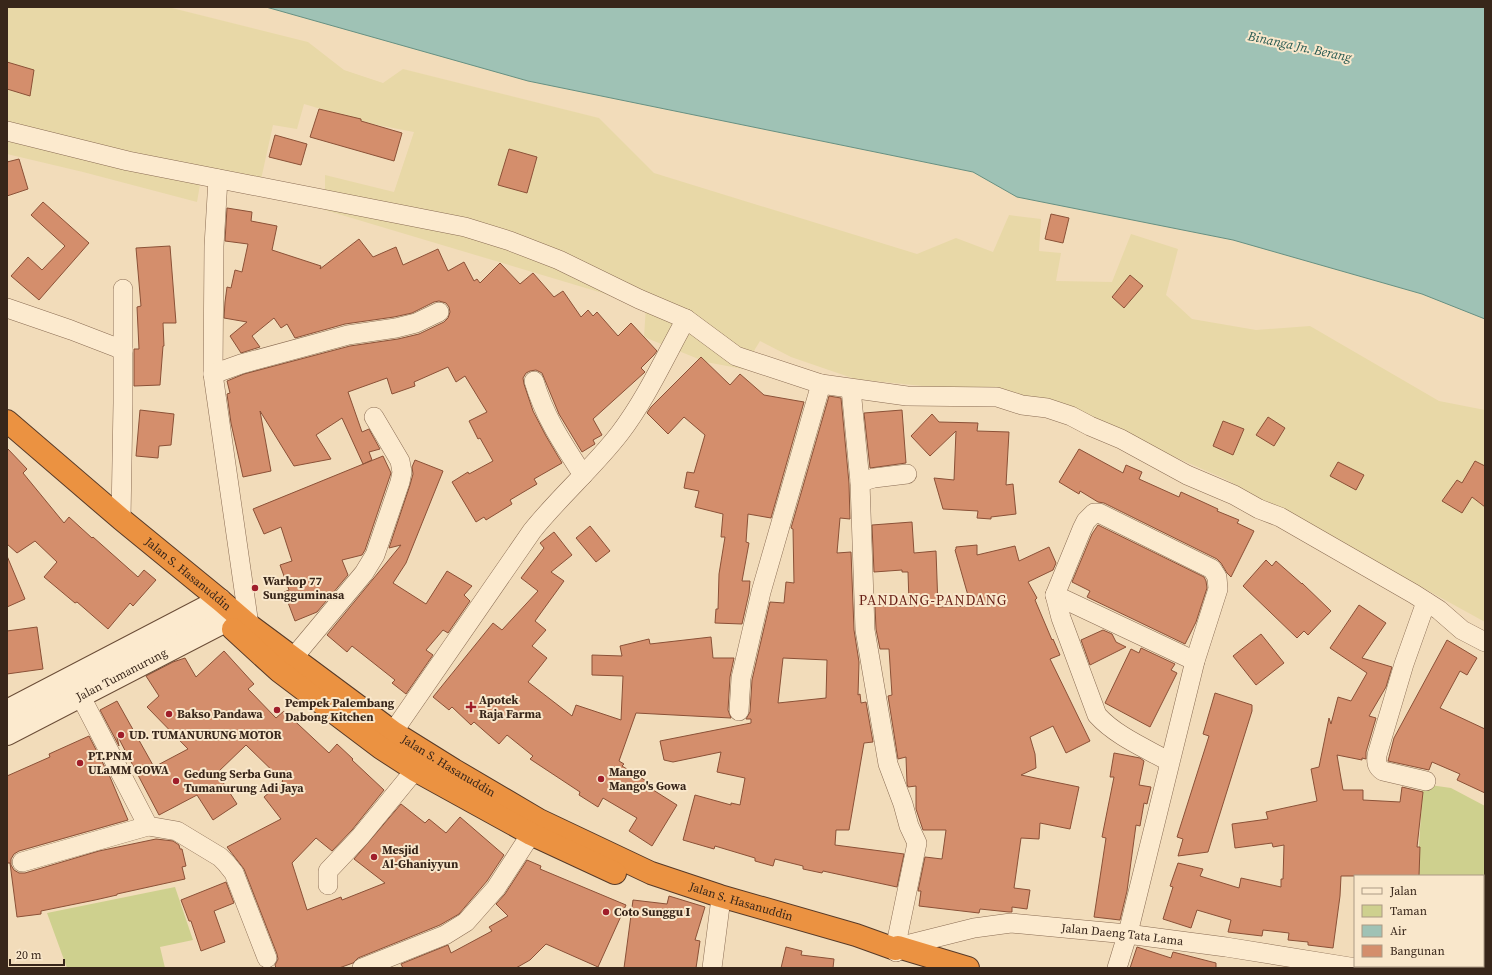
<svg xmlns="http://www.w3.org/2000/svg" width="1492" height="975" viewBox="0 0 1492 975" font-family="'Source Serif 4',serif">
	<rect width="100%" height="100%" fill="#f2dcba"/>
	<path fill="#e8d8a7" d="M7 7H168L308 42 344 70 383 83 403 69 599 118 654 173 917 254 956 238 993 252 1009 215 1041 219 1039 251 1061 253 1056 281 1112 282 1131 234 1178 249 1166 295 1192 319 1256 330 1310 326 1439 401 1485 410V622L1225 479 1129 437 980 392 855 379 791 357 760 341 743 369 706 362 644 337 646 306 325 210V175L394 192 414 132 372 124 304 104 297 129 273 125 260 184 203 167 197 202 83 172 7 154Z"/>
	<path fill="#ced08e" d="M1423 784 1451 788 1485 806V968H1440L1418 966H1483V876H1417Z
		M175 887 193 940 160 947 165 968H67L47 913Z"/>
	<path fill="#9fc2b5" stroke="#669082" d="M266 7H1485V319L1422 294 1233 240 1017 197 973 172 528 81Z"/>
	<path fill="#d48e6c" stroke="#8b5137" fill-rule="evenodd" d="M7 62 34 70 30 96 7 89Z
		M319 109 361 119V121L402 133 394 161 310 137Z
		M275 135 307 144 301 165 269 157Z
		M509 149 537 157 527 193 498 185Z
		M19 159 28 189 7 196V162Z
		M43 202 89 243 39 300 11 276 28 257 42 270 65 246 31 215Z
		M227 208 252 212 251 221 277 226 272 250 321 266 320 269 359 239 373 257 396 247 403 265 438 249 448 271 464 262 474 281 477 279 480 283 500 263 520 284 533 273 554 297 563 291 581 317 588 310 593 316 597 312 618 336 631 323 657 351 654 355 641 368 645 372 593 419 602 435 593 440 595 444 582 452 559 414 542 373 536 370 530 371 526 373 523 378 524 384 533 411 546 436 562 463 534 479 537 484 510 500 512 504 486 520 484 517 476 522 452 482 468 472 469 474 493 461 480 438 478 439 469 421 487 412 465 376 456 382 448 367 414 382 415 386 392 394 387 378 348 392 362 432 369 429 380 449 369 452 372 460 363 464 342 418 316 435 331 459 294 466 260 411 271 471 243 477 231 423 227 394 230 393 227 381 244 374 350 346 398 339 419 334 444 322 448 318 450 312 449 307 446 303 439 301 434 302 412 313 394 317 345 324 295 338 287 324 281 328 274 318 252 336 260 347 241 353 230 336 247 322 224 318 225 302 227 287 231 288 235 270 242 272 248 244 225 241Z
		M1051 214 1069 218 1063 243 1045 239Z
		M170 246 176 323H163L164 346H163L160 385 134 386V349H139L137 307 141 306 136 248Z
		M1130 275 1143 286 1124 308 1112 297Z
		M701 357 730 385 740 374 764 395 804 402 771 518 748 514 746 542 749 543 742 581H750L749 593 742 624 715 623 716 609H718L719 574 725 537H721L723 514 695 507 699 491 684 488 687 472 694 473 705 435 684 417 668 434 647 413 651 407Z
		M829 396 841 398 849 483 850 519 840 518 837 553 851 552 854 630 859 662 858 695 860 694 861 703 866 702 873 742 864 743 849 830H836L835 845 904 854 897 887 823 871 822 873 803 869V866L775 859 773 866 755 861V858L715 846 714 849 683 840 695 795 731 805V803L740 805 745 778 717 772 721 752 673 762 664 760 660 741 751 723V719H746L750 712 752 680 770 602 784 603 786 582 794 583 793 529 791 528ZM783 658 827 660 826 698 778 703Z
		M140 410 174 414 171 445 159 446 158 458 136 456Z
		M902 410 906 463 870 468 864 413Z
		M932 414 939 422 978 423 977 431 1009 432 1006 485 1013 484 1016 514 991 517V519L977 518 978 511 943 509 934 478 954 480 956 431 930 456 911 436Z
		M1268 417 1285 428 1274 446 1256 435Z
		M1223 421 1244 429 1233 455 1213 446Z
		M7 448 27 469 23 473 64 523 69 517 92 538 93 537 138 577 144 570 156 580 133 606 130 603 108 629 77 602 75 603 44 577 57 562 35 541 17 553 7 544Z
		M1079 449 1123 473 1126 465 1142 472 1139 479 1179 497 1181 492 1218 509 1217 511 1239 520 1237 523 1254 531 1231 577 1227 573 1221 563 1217 559 1104 503 1098 502 1080 491 1079 494 1059 482Z
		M383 456 391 473 365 550 362 555 342 560 348 575 317 612 295 621 284 592 289 590 280 565 292 561 281 527 264 534 253 509Z
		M415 460 443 471 406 563 393 583 426 604 447 571 472 586 464 595 470 601 448 633 443 630 426 650 433 655 406 694 392 683 395 680 352 646 347 652 327 635 401 545 389 548 410 485 413 474 412 467Z
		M1475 461 1485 466V507L1472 497 1462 513 1442 501 1457 480 1462 483Z
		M1338 462 1364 475 1356 490 1330 476Z
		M912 522 914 553 936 551 938 607 971 606 955 550 956 549V547L977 545V555L1015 546 1019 561 1049 547 1056 563 1053 570 1028 582 1037 598 1035 600 1052 640 1053 639 1060 655 1050 659 1090 741 1066 753 1053 726 1030 737 1035 754 1036 768 1021 775 1079 787 1070 829 1040 823 1039 839 1021 838 1014 888 1030 890 1027 909 1012 907V912H1009L980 909 979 913 919 906 921 891H918L925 857 942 859 946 830H923L916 809V786L908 787 907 784 906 757 898 759 888 696 892 695 889 649H880L876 629 875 606 909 603 908 572H902V570L874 572 872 525Z
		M1098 525 1204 577 1206 581 1207 588 1196 622 1185 644 1087 597 1090 591 1072 582 1092 534Z
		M590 526 610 551 596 562 576 538Z
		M554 532 572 555 551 572 564 581 535 621 546 630 532 646 547 658 528 682 572 716 576 705 621 720 623 676 592 675V655L622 656 620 646 649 639 650 644 711 637 713 658H734L730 677 728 710 731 718 636 713 619 761 624 764 622 766 630 771 629 774 640 777 652 785 650 788 677 805 652 846 629 831 637 818 603 798 598 807 579 795 580 792 530 759 533 756 507 735 499 744 474 722 471 725 452 707 449 710 433 697 493 623 502 630 538 591 521 578 544 548 540 543Z
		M7 556 25 599 7 607Z
		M1266 560 1272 566 1276 561 1302 584V583L1331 611 1308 635 1304 631 1297 638 1243 586Z
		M1359 605 1386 623 1362 658 1392 667 1386 687 1369 716 1376 718 1366 752V759L1362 758V760L1337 755 1343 790H1363V800L1400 802 1402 787 1423 792 1417 847H1420L1419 876H1341L1340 896 1333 948 1308 945V942L1288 940 1289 933 1263 930 1262 936 1228 932 1231 920 1197 910 1191 928 1163 919 1173 887 1170 886 1178 863 1203 869 1200 876 1239 888 1241 878 1281 887V879H1283L1284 845 1273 847 1272 843 1235 848 1232 824 1268 819 1266 812 1317 801 1311 769 1319 767 1329 718 1331 724 1338 697 1351 701 1367 673 1330 648Z
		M37 627 43 669 7 674V631Z
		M1103 630 1112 634 1116 642 1126 647 1090 665 1081 640Z
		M1261 634 1284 663 1256 685 1233 656Z
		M1447 640 1477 658 1467 675 1460 671 1440 708 1485 729V793L1457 780 1460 774 1432 762 1429 770 1388 761 1394 738Z
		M1141 648 1175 664 1171 670 1177 673 1150 727 1105 703 1131 649 1139 653Z
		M224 651 254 684 248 689 276 718 284 711 329 753 337 744 353 759 352 760 384 790 352 830 332 851 316 838 292 863 307 910 341 897 342 900 385 883 354 859 401 804 425 823 429 819 446 833 460 817 504 855 487 881 459 914 440 925 358 958 353 963 339 968H276L275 965 278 959 277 954 244 869 227 847 281 819 264 797 283 781 246 745 217 773 237 804 213 820 197 795 159 815 118 737H117L119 746 100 710 117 701 154 767 188 749 147 707 159 696 146 676 173 662 185 658 196 677Z
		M1215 693 1252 705V711L1208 852 1178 856 1183 839 1177 837 1209 736 1203 734Z
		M89 736 110 777 128 820 19 851 14 854 11 859V865L14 870 19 873H25L99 851 156 839 173 841 179 845 180 849H182L186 866 182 867 185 879 117 894V895L95 900 41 911V914L17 917 10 863H7V776L50 757 49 754Z
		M1114 753 1140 758 1144 761 1139 785 1151 787 1147 804 1144 803 1140 826 1136 825 1127 891 1120 920 1094 917 1106 838 1102 837 1114 777H1110Z
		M527 860 541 866 540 869 626 905 598 967 546 944 530 960 516 968H403L401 964 448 945 451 953 492 931 489 927 508 916 496 904 505 894Z
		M226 882 234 903 214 911 225 942 201 951 191 921H189L181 900Z
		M669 896 705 907 695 940 700 941 696 968H624L633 900 667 904Z
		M786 947 802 951 801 955 834 959 833 968H781Z
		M1137 947 1171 958 1173 952 1216 963V968H1130Z"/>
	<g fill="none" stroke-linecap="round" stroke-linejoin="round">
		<g stroke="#8a6c53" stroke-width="20">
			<g id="street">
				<path d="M7 131 128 161 465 227 510 241 559 260 639 299 686 319 736 356 821 384 907 396 997 397 1022 405 1047 408 1071 416 1090 426 1121 439 1187 475 1234 495 1259 509 1280 517 1414 594 1439 610 1462 630 1485 642"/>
				<path d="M218 179 214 246 213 374 249 625"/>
				<path d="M7 308 71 330 123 350"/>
				<path d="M213 374 241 364 348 335 396 328 416 323 439 312"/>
				<path d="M534 381C545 418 563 444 583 475"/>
				<path d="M851 389 860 482 865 630 888 764 903 804 909 826 917 843 895 949"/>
				<path d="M860 482 874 478 907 474"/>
				<path d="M121 519 123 403V289"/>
				<path d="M1055 595 1195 661"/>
				<path d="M293 658 364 573 375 555 400 482 402 472 400 461 374 417"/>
				<path d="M80 695 148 826 177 831 220 857 226 863 234 873 267 958"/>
				<path d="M739 711 741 678 761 592 821 384"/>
				<path d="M393 732 532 531C559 497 593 468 620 433 646 399 665 357 686 319"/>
				<path d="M1426 781 1383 771C1377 767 1376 763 1377 755L1404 664 1426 602"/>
				<path d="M22 862 148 826"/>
				<path d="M328 885V871L360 837 415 770"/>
				<path id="s1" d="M896 952 898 947 974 928 1011 923 1127 934 1226 947 1356 968"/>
				<path d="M362 968 445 935 466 922 496 888 531 834"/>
				<path d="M712 968 720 906"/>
				<path d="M1117 968 1129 929 1195 661 1218 589 1217 577 1212 569 1099 513H1094L1086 521 1082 529 1055 595 1061 618 1097 715C1116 736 1145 748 1170 762"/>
			</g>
		</g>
		<g stroke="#6b4d37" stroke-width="24">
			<g id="secondary">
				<path d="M7 711 220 600"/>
				<path id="s2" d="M7 734 237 615"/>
			</g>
		</g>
		<g stroke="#573a28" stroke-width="24">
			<g id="highway">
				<path id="s3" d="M7 421 121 519 220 600 249 625 393 732 454 770 539 820 651 873 720 896 856 935 895 949 898 947 968 968"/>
				<path d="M233 629 279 671 381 748 415 770 531 834 615 873"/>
			</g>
		</g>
		<use href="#street" stroke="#fceace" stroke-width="19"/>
		<use href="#secondary" stroke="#fceace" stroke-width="22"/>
		<use href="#highway" stroke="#eb9241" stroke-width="22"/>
	</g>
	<g fill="#9f1e2a" stroke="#f9e7cb" stroke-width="1.5">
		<circle cx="255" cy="588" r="4"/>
		<path d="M469 701h4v4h4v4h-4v4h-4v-4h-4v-4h4z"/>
		<circle cx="277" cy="710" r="4"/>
		<circle cx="169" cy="714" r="4"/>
		<circle cx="121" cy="735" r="4"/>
		<circle cx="80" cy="763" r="4"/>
		<circle cx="601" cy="779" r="4"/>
		<circle cx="176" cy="781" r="4"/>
		<circle cx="374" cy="857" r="4"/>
		<circle cx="606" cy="912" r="4"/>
	</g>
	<g text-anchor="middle" stroke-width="4" stroke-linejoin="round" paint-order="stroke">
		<g font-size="12" fill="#38261a" stroke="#f9e7cb">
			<text dy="4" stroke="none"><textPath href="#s3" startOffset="237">Jalan S. Hasanuddin</textPath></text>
			<text dy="4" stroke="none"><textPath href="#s2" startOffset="129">Jalan Tumanurung</textPath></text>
			<text dy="4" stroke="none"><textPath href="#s3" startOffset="561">Jalan S. Hasanuddin</textPath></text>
			<text dy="4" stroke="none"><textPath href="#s3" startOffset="885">Jalan S. Hasanuddin</textPath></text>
			<text dy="4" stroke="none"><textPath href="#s1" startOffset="233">Jalan Daeng Tata Lama</textPath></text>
		</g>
		<g font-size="12" font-weight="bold" fill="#38261a" stroke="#f9e7cb" text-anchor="start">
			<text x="263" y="585">Warkop 77<tspan x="263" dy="14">Sungguminasa</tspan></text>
			<text x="479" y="704">Apotek<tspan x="479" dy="14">Raja Farma</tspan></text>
			<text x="285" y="707">Pempek Palembang<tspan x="285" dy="14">Dabong Kitchen</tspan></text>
			<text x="177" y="718">Bakso Pandawa</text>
			<text x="129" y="739">UD. TUMANURUNG MOTOR</text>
			<text x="88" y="760">PT.PNM<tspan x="88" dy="14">ULaMM GOWA</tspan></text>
			<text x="609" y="776">Mango<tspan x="609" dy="14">Mango's Gowa</tspan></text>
			<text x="184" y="778">Gedung Serba Guna<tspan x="184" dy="14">Tumanurung Adi Jaya</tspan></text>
			<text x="382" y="854">Mesjid<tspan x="382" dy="14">Al-Ghaniyyun</tspan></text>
			<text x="614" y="916">Coto Sunggu I</text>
		</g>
		<g font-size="13" font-style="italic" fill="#275951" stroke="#f9e7cb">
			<text transform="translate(1300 46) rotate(12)" y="5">Binanga Jn. Berang</text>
		</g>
		<g font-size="14" letter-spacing="1" fill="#681f15" stroke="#f9e7cb">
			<text x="933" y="605">PANDANG-PANDANG</text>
		</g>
	</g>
	<rect width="1492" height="975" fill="none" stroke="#38261a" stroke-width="16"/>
	<rect x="1354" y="875" width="130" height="92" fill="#f9e7cb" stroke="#ac9a84"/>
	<rect x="1362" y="888" width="20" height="6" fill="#fceace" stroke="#ac9a84"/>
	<text x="1390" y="895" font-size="12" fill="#38261a">Jalan</text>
	<rect x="1362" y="905" width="20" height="12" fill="#ced08e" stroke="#ac9a84"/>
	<text x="1390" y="915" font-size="12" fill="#38261a">Taman</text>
	<rect x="1362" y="925" width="20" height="12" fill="#9fc2b5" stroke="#ac9a84"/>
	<text x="1390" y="935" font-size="12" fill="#38261a">Air</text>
	<rect x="1362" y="945" width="20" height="12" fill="#d48e6c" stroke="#ac9a84"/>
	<text x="1390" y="955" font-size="12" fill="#38261a">Bangunan</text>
	<path d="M10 959v6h54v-6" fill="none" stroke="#38261a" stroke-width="2"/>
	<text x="16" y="959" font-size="12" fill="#38261a" stroke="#f9e7cb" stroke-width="3" paint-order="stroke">20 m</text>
</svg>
